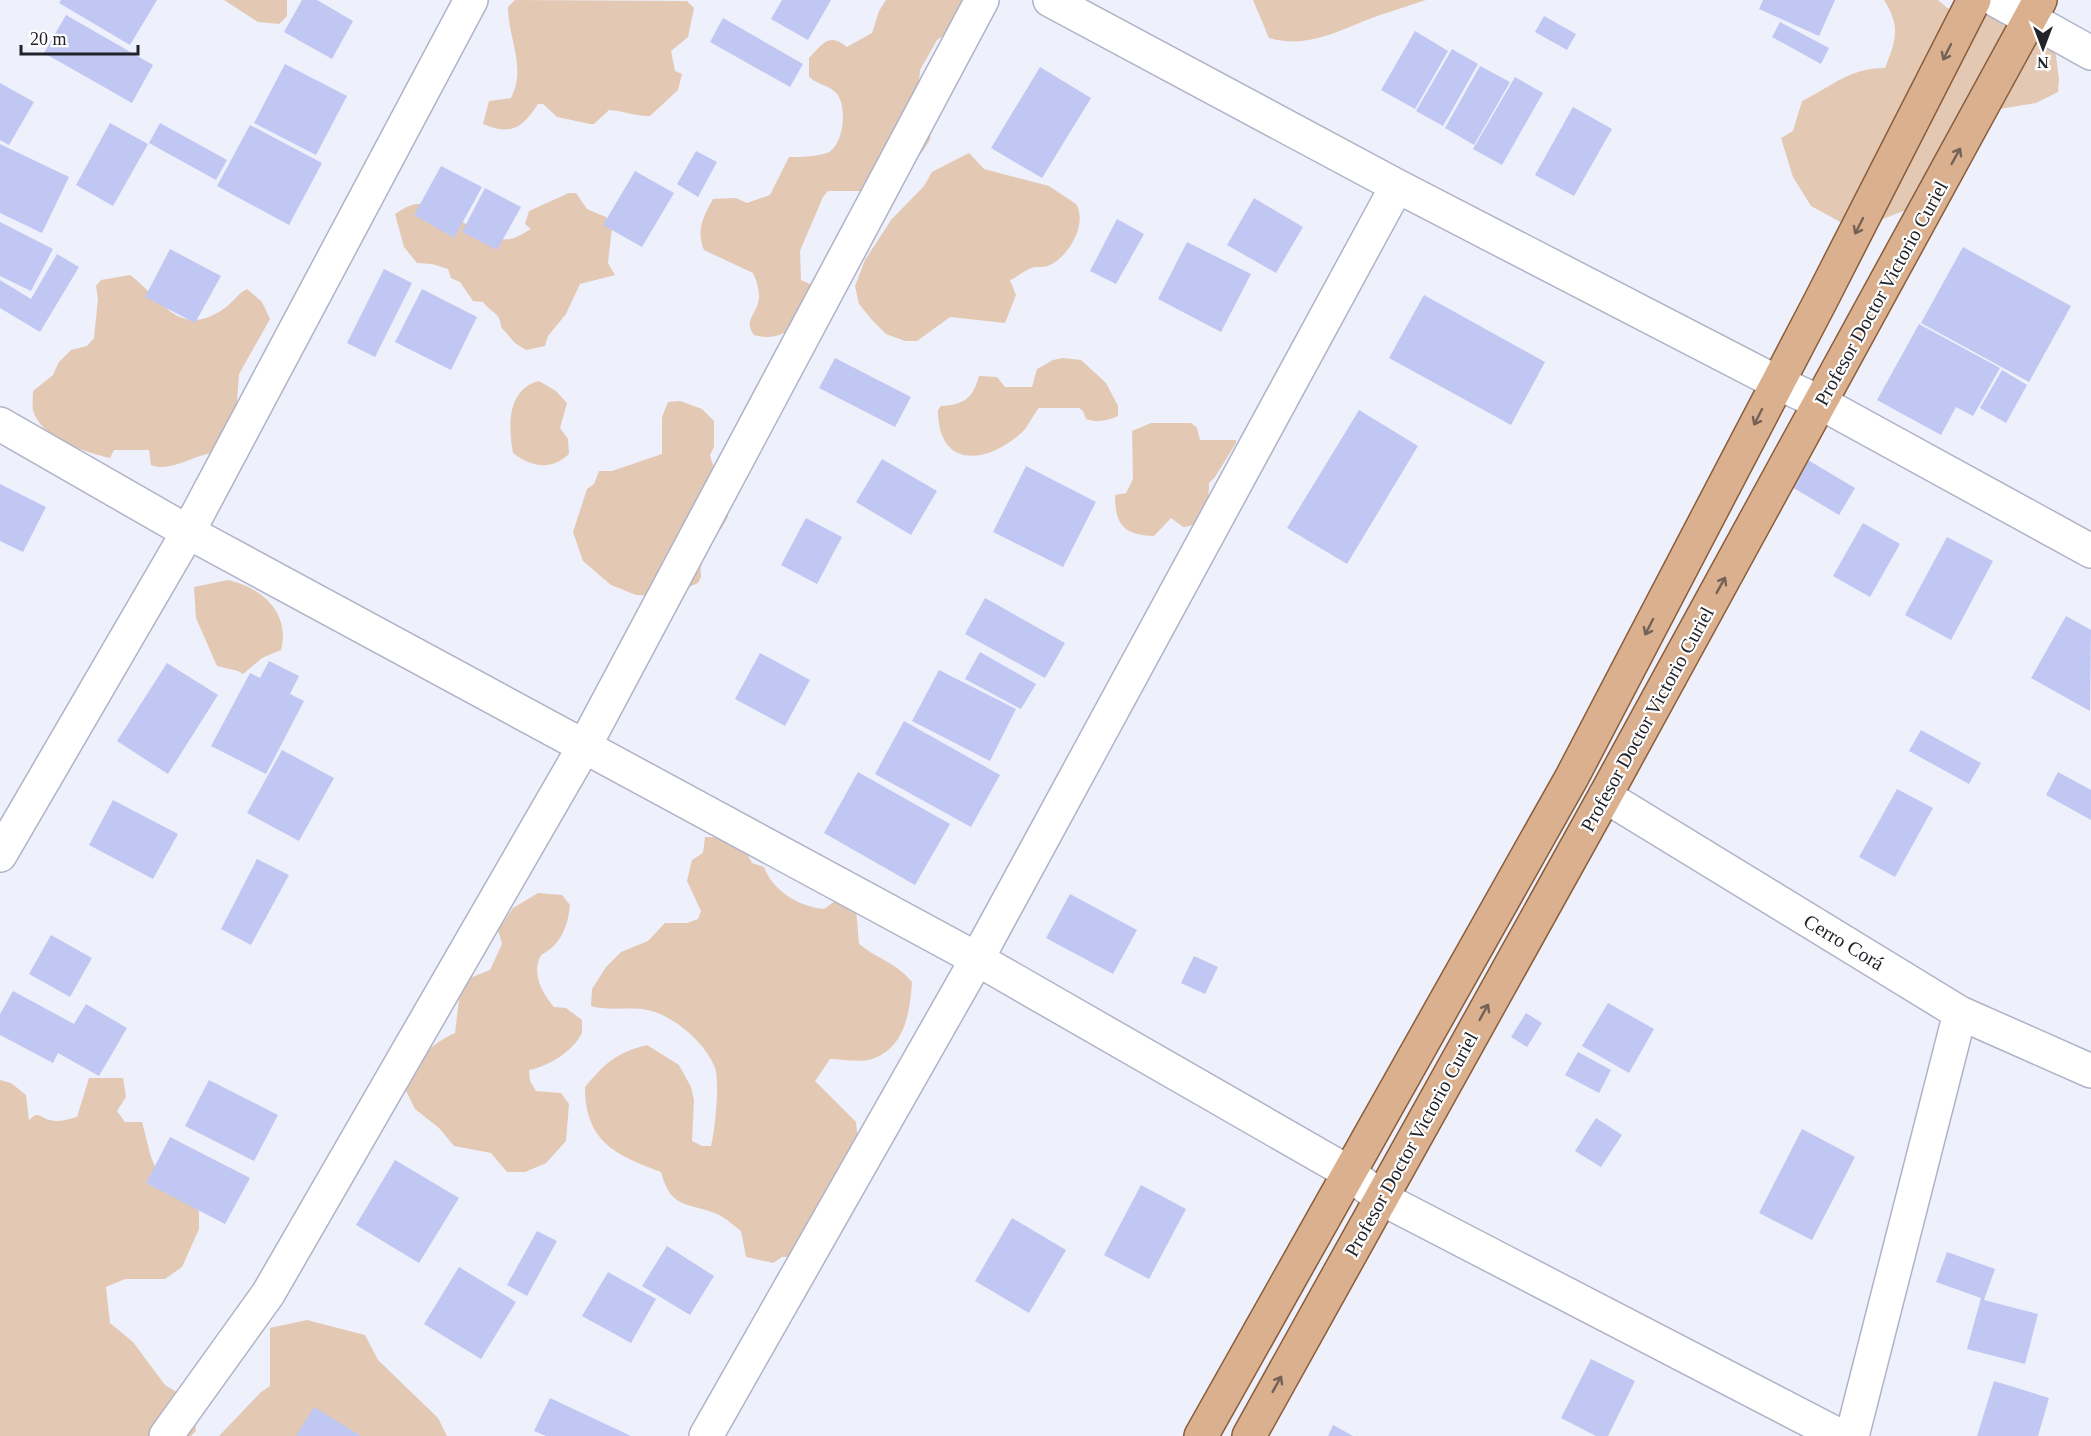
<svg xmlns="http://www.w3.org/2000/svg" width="2091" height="1436" viewBox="0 0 2091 1436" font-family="Georgia,serif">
	<rect width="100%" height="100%" fill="#eef0fc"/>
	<path fill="#e3c8b4" d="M224 0H287V16L279 24 258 22Z
		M515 0 687 1 694 8 688 37 671 51 675 71 682 74 678 90 650 116C633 116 624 111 609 110L594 124H590L557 117 543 104H538C522 128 512 136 483 124L489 101 511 98C527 67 508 39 508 7Z
		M886 0H975L946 34 937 40 920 70 919 83 931 126 930 140 922 152 895 184 874 191H828L823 197 800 251 801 280 823 290C802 315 790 345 754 335 744 321 754 317 758 303 761 295 757 281 753 273L704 250C696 230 703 217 713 199L736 198 747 203 770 195 789 157C801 157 815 157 827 153 844 147 849 102 834 91 827 85 817 84 809 77V58C823 44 828 32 847 47L872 33 879 11Z
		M1253 0H1426C1406 7 1384 13 1364 21 1333 34 1303 48 1269 38Z
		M1884 0H1938L1946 7 1975 23 1987 13 2055 48 2059 79 2058 92 2036 103 1988 111 1927 195 1906 210 1855 230 1811 206 1793 177 1781 138 1793 131 1802 101C1833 86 1849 68 1885 68 1896 40 1901 27 1884 0Z
		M969 153 984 169 1049 186 1076 204C1088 224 1069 256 1050 265 1044 268 1036 266 1031 268 1023 271 1018 277 1010 280L1016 295 1005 323 950 317 917 341H905L886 334 872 320 859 304 855 286 865 260 891 220 924 186 932 172Z
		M569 193H576L587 209 606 217 612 227 608 263 615 275 580 284 566 314 548 336 545 346 526 350 515 343 501 327C501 313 490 312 483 302L473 301 460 282 451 278 448 269 432 264 417 263 404 247 395 214C401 210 409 205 416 204 449 202 479 244 510 239 517 238 525 232 531 229L525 224 529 211Z
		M130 275C161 298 178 339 222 310 232 304 237 294 247 289L262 302 270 319 239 374 237 401 230 424 213 453C192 455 171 473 151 465L149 450H114L110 458C87 453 39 437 33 410 32 405 33 397 33 391L53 375 59 362 71 350 87 346 94 338 98 299 96 286 101 280Z
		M1063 358 1081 360 1106 383 1118 406V416C1106 421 1098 423 1086 419L1083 411 1079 408H1039C1032 416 1028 428 1020 434 986 464 938 469 938 410L941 406C964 405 973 398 979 376L997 377 1005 387H1032L1037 369 1053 360Z
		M539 381 556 391 567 403 560 428 568 439 569 454C551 471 531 467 513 453 508 426 507 389 539 381Z
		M680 401 702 409 714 421V447L710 455 713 465 725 479 728 490V517L721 529 708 535 700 546 701 577 698 583 668 596 636 595 611 585 583 561 573 532 587 489 594 484 599 471H612L662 454V417L668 402Z
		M1151 423H1191L1197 428 1200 440H1236V443L1215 477 1209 483C1209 500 1206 526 1183 527L1171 518 1154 536C1124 535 1115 525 1115 495L1126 493 1133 479 1132 431Z
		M228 580C261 587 291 613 281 650L262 658 243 674 238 671 217 666 196 618 194 587Z
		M705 837C727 837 743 843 752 863L764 867C772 890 799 907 824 909L838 899 856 909 859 944C879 960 894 961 912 982 910 1012 905 1048 872 1059 860 1063 843 1059 830 1059L815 1081 856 1122 858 1143 800 1257H782L773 1263 746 1257 741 1231C733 1225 726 1218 717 1214 688 1202 671 1210 661 1172 616 1155 585 1142 585 1087 605 1063 616 1053 647 1045L679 1065 691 1087 694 1100 692 1141 702 1146H711C715 1132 720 1081 715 1068 707 1045 678 1020 655 1012 635 1005 612 1012 591 1006L592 989 606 967 621 952 648 941 665 923H687L698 919 701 911 687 881 692 860 703 853Z
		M538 893 562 895 570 905C568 926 561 945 541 955 531 973 542 993 554 1007L566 1008 582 1020V1033C572 1052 549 1066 529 1070L530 1081 536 1091 561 1093 569 1104 566 1141 546 1163 525 1172H507L491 1153 454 1146 439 1128 415 1109 404 1087C417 1061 428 1045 455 1033L460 991 464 977H472L490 970 502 944 498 930 513 908Z
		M89 1078H123L126 1097 117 1111 125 1122H142L151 1157 160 1179 193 1198 199 1212V1229L182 1267 165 1279H125L106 1287 110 1323 133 1342 165 1385 187 1398 193 1405 196 1431 191 1436H0V1080L11 1083 26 1095 29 1120 35 1115C43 1115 43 1119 50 1120 58 1123 69 1119 77 1117Z
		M307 1320 365 1335 378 1360 438 1418 447 1436H219L261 1392 270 1386V1328Z"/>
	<path fill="#c1c7f3" d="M61 0H157L130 45 59 3Z
		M302 0H317L353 21 332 59 284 32Z
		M782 0H831L808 40 771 19Z
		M1763 0H1835L1819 36 1759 9Z
		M66 15 153 65 132 103 44 53Z
		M1544 16 1576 34 1567 50 1535 32Z
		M723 18 803 64 790 87 710 42Z
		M1780 22 1829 48 1821 64 1772 37Z
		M1415 31 1448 51 1415 109 1381 90Z
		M1452 49 1478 64 1443 126 1416 111Z
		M285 64 347 96 316 155 254 123Z
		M1480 66 1510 82 1474 145 1445 128Z
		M1040 67 1091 98 1042 178 991 148Z
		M1515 77 1543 93 1502 165 1473 149Z
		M0 83 34 102 9 145 0 140Z
		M1573 107 1612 129 1574 196 1535 175Z
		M110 123 148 144 113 206 76 185Z
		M160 123 227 160 216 180 149 143Z
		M250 125 322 163 289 225 217 186Z
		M0 144 69 177 42 233 0 213Z
		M696 151 717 162 698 197 677 184Z
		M441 166 482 187 454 238 414 215Z
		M635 171 674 193 642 247 603 225Z
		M485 188 521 207 497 250 462 232Z
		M1254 198 1303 227 1276 273 1227 245Z
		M1117 219 1144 234 1116 284 1090 271Z
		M0 222 53 249 31 291 0 276Z
		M1187 242 1251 274 1221 332 1158 299Z
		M1963 247 2071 306 2029 382 1921 323Z
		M170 249 221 276 195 323 145 297Z
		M57 254 79 267 40 332 0 308V280L31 299Z
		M384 269 412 283 375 357 347 343Z
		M422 289 477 317 451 370 395 342Z
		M1424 295 1545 362 1511 425 1389 358Z
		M1919 324 2000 368 1973 416 1956 407 1941 435 1877 400Z
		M835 358 911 397 895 427 819 388Z
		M2002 370 2027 385 2006 423 1980 408Z
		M1359 410 1418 446 1347 564 1287 528Z
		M882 459 937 491 911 535 856 502Z
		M1808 460 1855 488 1839 515 1792 487Z
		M1026 466 1096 502 1063 567 993 532Z
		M0 484 46 507 23 552 0 541Z
		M806 518 842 537 817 584 781 565Z
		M1863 523 1900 544 1870 597 1833 576Z
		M1947 537 1993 561 1951 640 1905 615Z
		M985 598 1065 643 1045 678 965 634Z
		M2066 616 2091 630 2090 711 2031 678Z
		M980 652 1036 684 1021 709 965 679Z
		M760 653 810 680 785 726 735 699Z
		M269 661 299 676 290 694 304 701 266 774 211 746 250 673 260 678Z
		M167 663 218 695 168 774 117 741Z
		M939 670 1016 709 990 761 912 721Z
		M904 721 1000 775 971 827 875 774Z
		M1921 730 1981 763 1969 784 1909 751Z
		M282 750 334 778 299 841 247 813Z
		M858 772 950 824 915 885 824 833Z
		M2058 772 2091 790V820L2046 795Z
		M1897 789 1933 808 1895 877 1859 857Z
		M113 800 178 834 153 879 89 845Z
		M257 859 289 875 251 945 221 929Z
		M1070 894 1137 930 1113 974 1046 938Z
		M51 935 92 958 70 997 29 974Z
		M1194 956 1218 967 1205 994 1181 983Z
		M13 991 74 1024 86 1004 127 1028 99 1076 58 1053 53 1063 0 1035V1014Z
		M1608 1003 1654 1029 1629 1073 1582 1046Z
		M1526 1013 1542 1023 1527 1047 1511 1037Z
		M1578 1052 1611 1070 1599 1093 1565 1075Z
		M209 1080 278 1115 254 1161 185 1126Z
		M1596 1118 1622 1135 1601 1167 1575 1151Z
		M1802 1129 1855 1157 1812 1240 1759 1213Z
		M170 1137 250 1178 225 1224 146 1183Z
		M395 1160 459 1198 419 1263 356 1225Z
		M1141 1185 1186 1209 1149 1279 1104 1255Z
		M1012 1218 1066 1250 1029 1313 975 1281Z
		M537 1231 557 1241 527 1296 507 1285Z
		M667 1246 714 1276 690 1315 642 1286Z
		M1947 1252 1995 1269 1984 1300 2038 1314 2025 1364 1967 1349 1981 1298 1936 1282Z
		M459 1267 516 1302 481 1359 424 1324Z
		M608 1272 656 1299 631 1343 582 1316Z
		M1591 1359 1635 1381 1608 1436H1596L1561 1418Z
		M1994 1381 2049 1398 2038 1436H1977Z
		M550 1398 631 1436H546L534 1431Z
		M314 1407 361 1436H296Z
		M1333 1425 1353 1436H1328Z"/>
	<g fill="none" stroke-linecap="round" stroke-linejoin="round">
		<g stroke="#b0b3c7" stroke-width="36">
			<path id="minor" d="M1050 0 1397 186 1776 382 1821 403 2091 551
				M1996 0 2091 53
				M0 424 188 532 977 959 1348 1172 1381 1198 1840 1436
				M1605 796 1960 1013 2091 1071
				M0 855 188 532 471 0
				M166 1436 268 1294 585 745 982 0
				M706 1436 977 959 1397 186
				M1852 1436 1960 1013"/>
		</g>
		<g stroke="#8a5d3a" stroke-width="36">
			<path id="major" d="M1201 1436 1572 777 1820 302 1974 0
				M1249 1436 1605 796 2040 0"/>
		</g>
		<use href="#minor" stroke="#fff" stroke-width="33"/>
		<use href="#major" stroke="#dab08e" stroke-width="33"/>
	</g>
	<defs><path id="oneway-shaft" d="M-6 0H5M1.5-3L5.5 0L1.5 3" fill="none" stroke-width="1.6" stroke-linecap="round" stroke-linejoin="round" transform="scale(1.5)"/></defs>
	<g stroke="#756257">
		<use href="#oneway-shaft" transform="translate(1947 52) rotate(117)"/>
		<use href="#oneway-shaft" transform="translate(1956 156) rotate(-61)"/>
		<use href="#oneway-shaft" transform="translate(1859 226) rotate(117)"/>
		<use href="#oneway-shaft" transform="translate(1758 417) rotate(117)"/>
		<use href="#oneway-shaft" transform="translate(1721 585) rotate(-61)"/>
		<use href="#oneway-shaft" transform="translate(1649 627) rotate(117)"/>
		<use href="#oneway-shaft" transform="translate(1484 1012) rotate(-61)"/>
		<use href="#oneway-shaft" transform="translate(1277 1384) rotate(-61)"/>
	</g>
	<g text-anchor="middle" stroke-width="4.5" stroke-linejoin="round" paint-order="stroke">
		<g font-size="20" fill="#22232a" stroke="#fff">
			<text transform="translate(1881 293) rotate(-61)" y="7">Profesor Doctor Victorio Curiel</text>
			<text transform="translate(1647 719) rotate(-61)" y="7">Profesor Doctor Victorio Curiel</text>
			<text transform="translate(1844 942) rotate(31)" y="7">Cerro Corá</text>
			<text transform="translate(1411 1144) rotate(-61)" y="7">Profesor Doctor Victorio Curiel</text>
		</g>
	</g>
	<g transform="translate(2043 48) rotate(180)" stroke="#ffffff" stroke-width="4.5" paint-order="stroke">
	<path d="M0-4.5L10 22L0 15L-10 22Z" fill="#22232a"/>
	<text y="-9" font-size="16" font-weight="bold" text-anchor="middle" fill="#22232a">N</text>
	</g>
	<path d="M21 45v9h117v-9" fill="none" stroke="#22232a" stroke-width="3"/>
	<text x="30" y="45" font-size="18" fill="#22232a" stroke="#ffffff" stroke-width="4.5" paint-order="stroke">20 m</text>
</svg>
